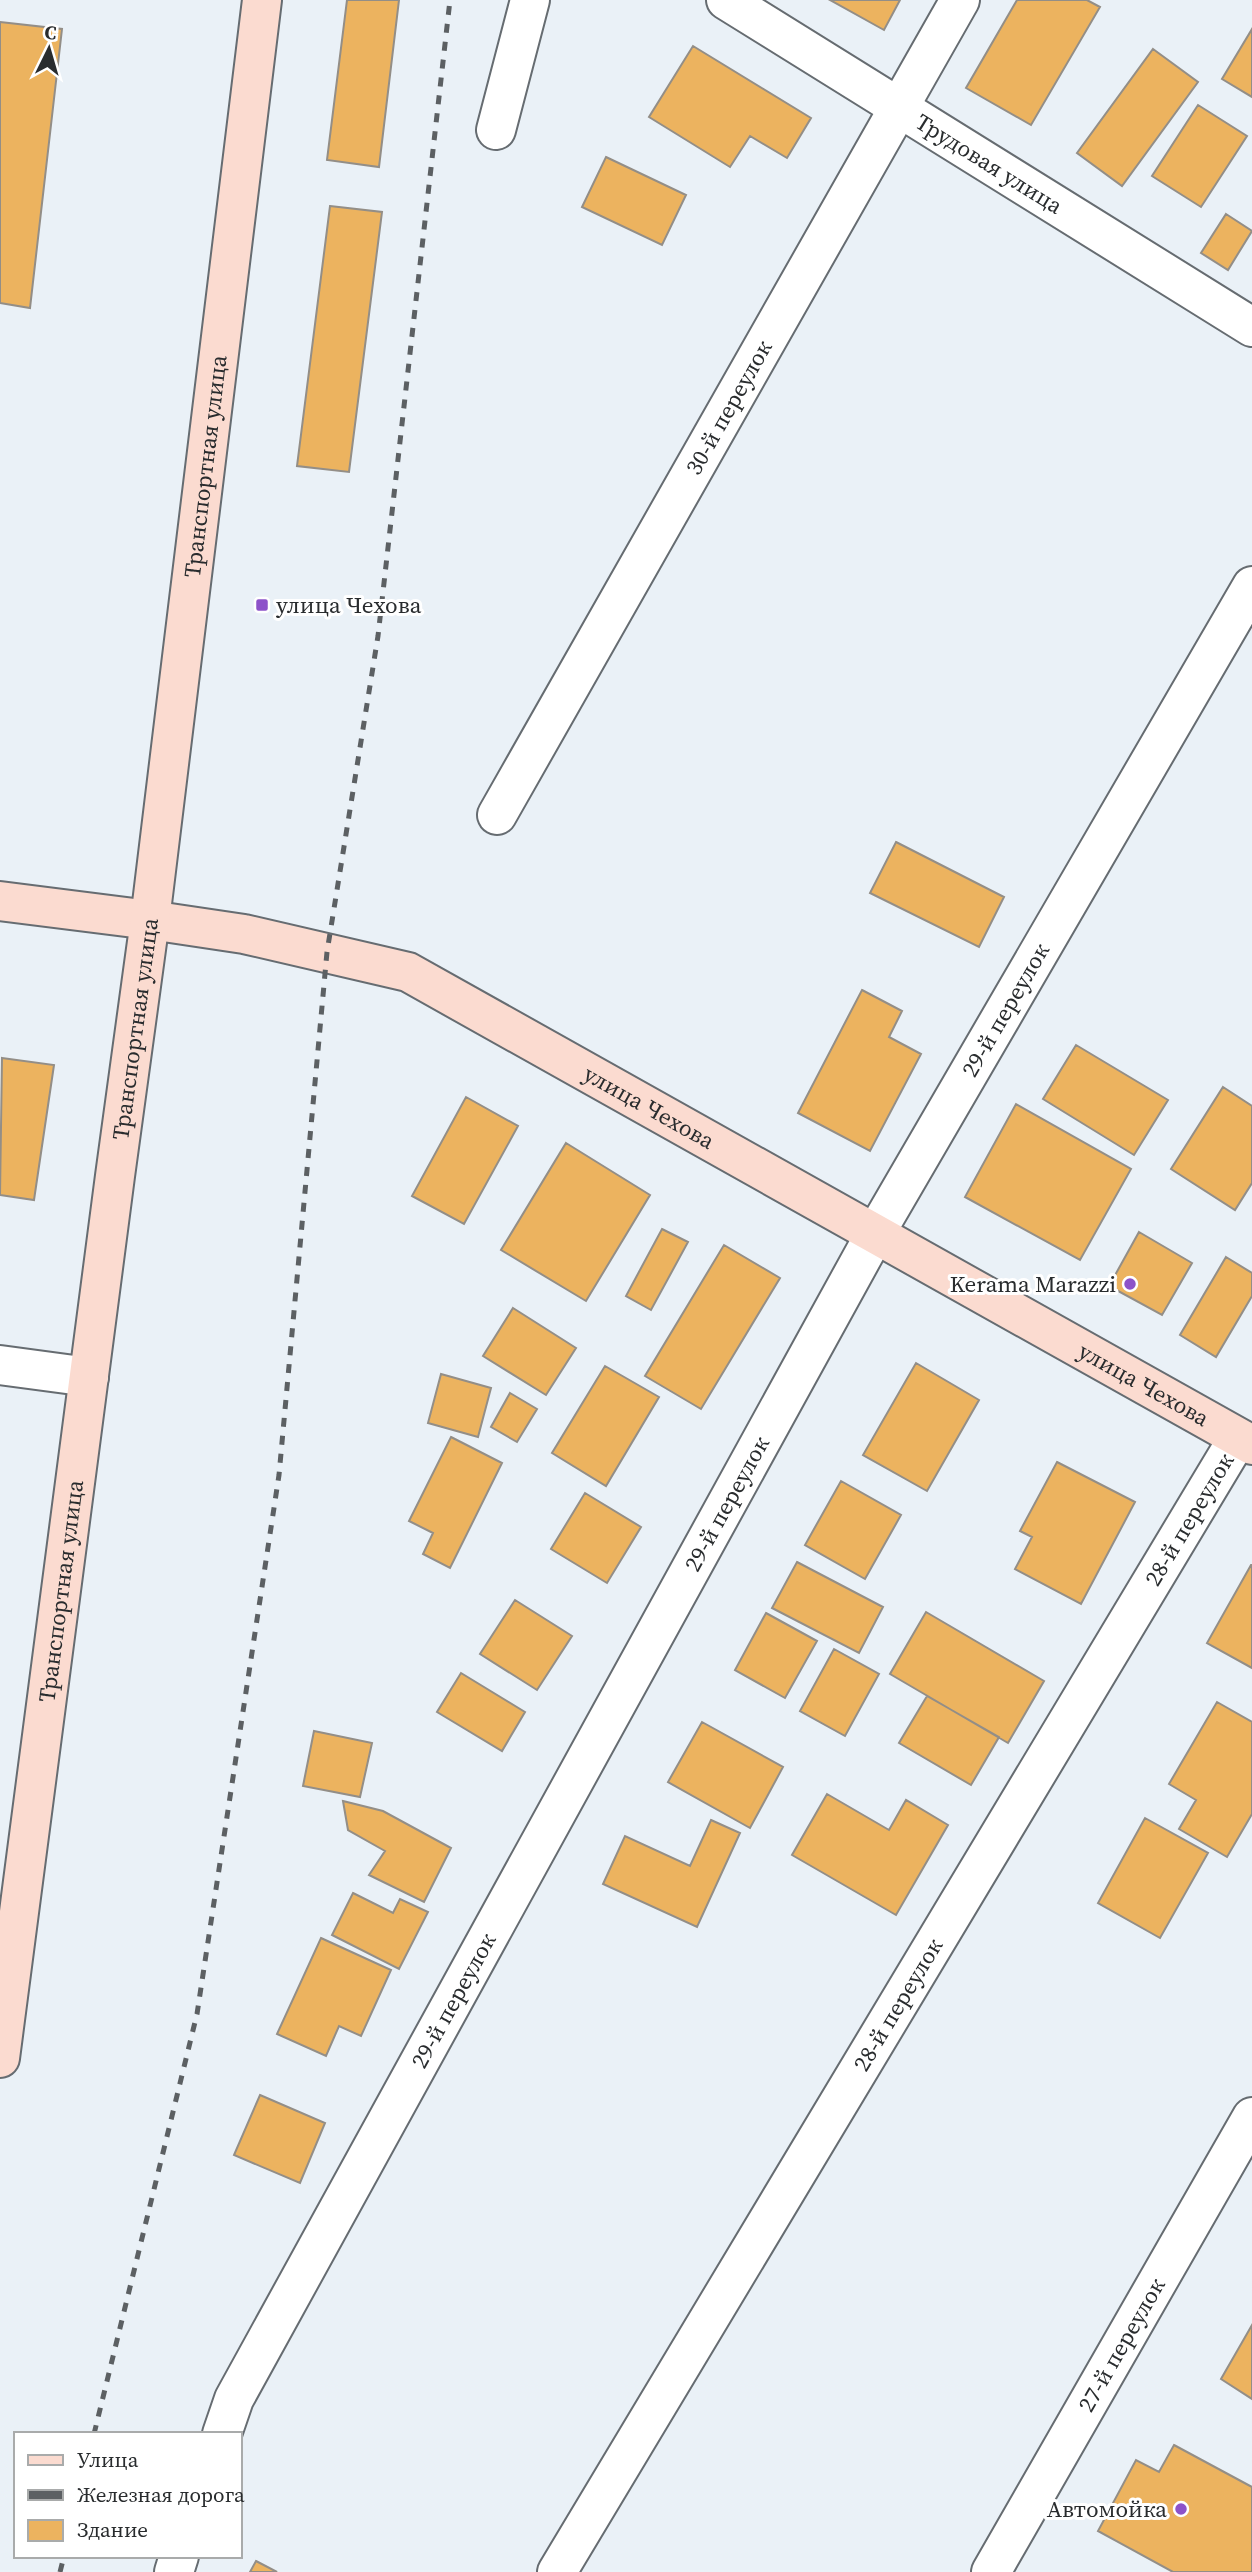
<svg xmlns="http://www.w3.org/2000/svg" width="1252" height="2572" viewBox="0 0 1252 2572" font-family="'Source Serif 4',serif">
	<rect width="100%" height="100%" fill="#eaf1f7"/>
	<path fill="#ecb35f" stroke="#938e87" stroke-width="2" d="M347 0H399L379 167 327 160Z
		M830 0H900L884 30Z
		M1017 0H1087L1100 7 1031 125 966 88Z
		M0 22 62 29 30 308 0 303Z
		M1252 29V97L1222 79Z
		M693 46 811 118 787 158 750 136 730 167 649 117Z
		M1153 49 1198 82 1122 186 1077 153Z
		M1198 105 1247 136 1201 207 1152 176Z
		M606 157 686 195 662 245 582 207Z
		M330 206 382 212 349 472 297 466Z
		M1226 214 1252 231 1228 270 1201 253Z
		M896 842 1004 897 979 947 870 893Z
		M862 990 902 1011 889 1037 921 1054 870 1151 798 1113Z
		M1076 1045 1168 1100 1134 1155 1043 1099Z
		M2 1058 54 1065 34 1200 0 1195Z
		M1223 1087 1252 1106V1183L1235 1210 1171 1169Z
		M466 1097 518 1126 464 1224 412 1196Z
		M1016 1104 1131 1169 1080 1260 965 1197Z
		M566 1143 650 1195 586 1301 501 1250Z
		M662 1229 688 1242 651 1310 626 1296Z
		M1139 1232 1192 1263 1162 1315 1109 1286Z
		M724 1245 780 1278 701 1409 645 1376Z
		M1226 1257 1252 1273V1296L1216 1357 1180 1335Z
		M513 1308 576 1348 546 1395 483 1356Z
		M916 1363 979 1400 927 1491 863 1455Z
		M605 1366 659 1397 606 1486 552 1453Z
		M441 1374 491 1388 478 1437 428 1423Z
		M510 1393 537 1409 517 1442 491 1427Z
		M451 1437 502 1463 450 1568 423 1554 433 1533 409 1521Z
		M1057 1462 1135 1502 1081 1604 1015 1569 1032 1537 1020 1531Z
		M841 1481 901 1515 865 1579 805 1545Z
		M585 1493 641 1527 607 1583 551 1549Z
		M797 1562 883 1607 859 1653 772 1608Z
		M1251 1565H1252V1668L1207 1643Z
		M515 1600 572 1636 537 1690 480 1654Z
		M926 1612 1044 1681 1008 1743 890 1674Z
		M766 1613 817 1641 785 1698 735 1670Z
		M834 1649 879 1674 845 1736 800 1711Z
		M461 1673 525 1712 502 1751 437 1712Z
		M927 1696 999 1737 971 1785 899 1743Z
		M1217 1702 1252 1722V1814L1227 1857 1179 1829 1196 1800 1169 1784Z
		M702 1722 783 1767 750 1828 668 1782Z
		M314 1731 372 1743 360 1797 303 1786Z
		M827 1794 889 1830 906 1800 948 1825 896 1915 792 1855Z
		M343 1801 383 1811 451 1848 424 1902 369 1875 385 1851 348 1830Z
		M1145 1818 1208 1853 1160 1938 1098 1903Z
		M711 1820 740 1833 697 1927 603 1884 625 1836 690 1866Z
		M353 1893 393 1913 400 1899 428 1912 399 1969 332 1935Z
		M321 1938 391 1970 361 2036 339 2026 326 2056 277 2034Z
		M260 2095 325 2123 300 2183 234 2155Z
		M1252 2325V2399L1221 2379Z
		M1174 2445 1252 2487V2572H1173L1098 2531 1136 2460 1159 2472Z
		M256 2561 277 2572H250Z"/>
	<g fill="none" stroke-linecap="round" stroke-linejoin="round">
		<g stroke="#666c71" stroke-width="42">
			<g id="minor">
				<path id="s1" d="M726 0 1252 327"/>
				<path d="M496 130 530 0"/>
				<path id="s2" d="M497 815 960 0"/>
				<path d="M0 1365 89 1377"/>
				<path id="s3" d="M222 2434 234 2399 875 1234 1252 586"/>
				<path d="M174 2572 179 2556"/>
				<path id="s4" d="M557 2572 1238 1438"/>
				<path id="s5" d="M991 2572 1252 2117"/>
			</g>
		</g>
		<g stroke="#666c71" stroke-width="42">
			<g id="secondary">
				<path id="s6" d="M0 901 150 920 244 934 408 972 1252 1445"/>
				<path id="s7" d="M0 2058 115 1176 150 920 262 0"/>
			</g>
		</g>
		<use href="#minor" stroke="#fff" stroke-width="38"/>
		<use href="#secondary" stroke="#fbdbd0" stroke-width="38"/>
		<path stroke="#5c6063" stroke-width="5" stroke-dasharray="9 9" stroke-linecap="butt" d="M94 2434 197 2014 279 1475 327 952 378 636 450 0
			M60 2572 64 2556"/>
	</g>
	<g fill="#8d52c9" stroke="#fff" stroke-width="2.5">
		<rect x="255" y="598" width="14" height="14" rx="3.5"/>
		<circle cx="1130" cy="1284" r="7"/>
		<circle cx="1181" cy="2509" r="7"/>
	</g>
	<g text-anchor="middle" stroke-width="6" stroke-linejoin="round" paint-order="stroke">
		<g font-size="23" fill="#292c2e" stroke="#fff">
			<text dy="8" stroke="none"><textPath href="#s1" startOffset="310">Трудовая улица</textPath></text>
			<text dy="8" stroke="none"><textPath href="#s2" startOffset="469">30-й переулок</textPath></text>
			<text dy="8" stroke="none"><textPath href="#s7" startOffset="1605">Транспортная улица</textPath></text>
			<text dy="8" stroke="none"><textPath href="#s3" startOffset="1626">29-й переулок</textPath></text>
			<text dy="8" stroke="none"><textPath href="#s7" startOffset="1038">Транспортная улица</textPath></text>
			<text dy="8" stroke="none"><textPath href="#s6" startOffset="691">улица Чехова</textPath></text>
			<text dy="8" stroke="none"><textPath href="#s6" startOffset="1258">улица Чехова</textPath></text>
			<text dy="8" stroke="none"><textPath href="#s3" startOffset="1059">29-й переулок</textPath></text>
			<text dy="8" stroke="none"><textPath href="#s4" startOffset="1228">28-й переулок</textPath></text>
			<text dy="8" stroke="none"><textPath href="#s7" startOffset="471">Транспортная улица</textPath></text>
			<text dy="8" stroke="none"><textPath href="#s3" startOffset="492">29-й переулок</textPath></text>
			<text dy="8" stroke="none"><textPath href="#s4" startOffset="662">28-й переулок</textPath></text>
			<text dy="8" stroke="none"><textPath href="#s5" startOffset="262">27-й переулок</textPath></text>
		</g>
		<g font-size="23" fill="#292c2e" stroke="#fff" text-anchor="end">
			<text x="276" y="613" text-anchor="start">улица Чехова</text>
			<text x="1116" y="1292">Kerama Marazzi</text>
			<text x="1167" y="2517">Автомойка</text>
		</g>
	</g>
	<rect x="14" y="2432" width="228" height="126" fill="#ffffff" stroke="#a9abab" stroke-width="2"/>
	<rect x="28" y="2455" width="35" height="10" fill="#fbdbd0" stroke="#a9abab" stroke-width="2"/>
	<text x="77" y="2467" font-size="21" fill="#292c2e">Улица</text>
	<rect x="28" y="2490" width="35" height="10" fill="#5c6063" stroke="#a9abab" stroke-width="2"/>
	<text x="77" y="2502" font-size="21" fill="#292c2e">Железная дорога</text>
	<rect x="28" y="2520" width="35" height="21" fill="#ecb35f" stroke="#a9abab" stroke-width="2"/>
	<text x="77" y="2537" font-size="21" fill="#292c2e">Здание</text>
	<g transform="translate(49 49) rotate(5)" stroke="#ffffff" stroke-width="5" paint-order="stroke">
	<path d="M0-5L12 26L0 18L-12 26Z" fill="#292c2e"/>
	<text y="-10" font-size="19" font-weight="bold" text-anchor="middle" fill="#292c2e">С</text>
	</g>
</svg>
